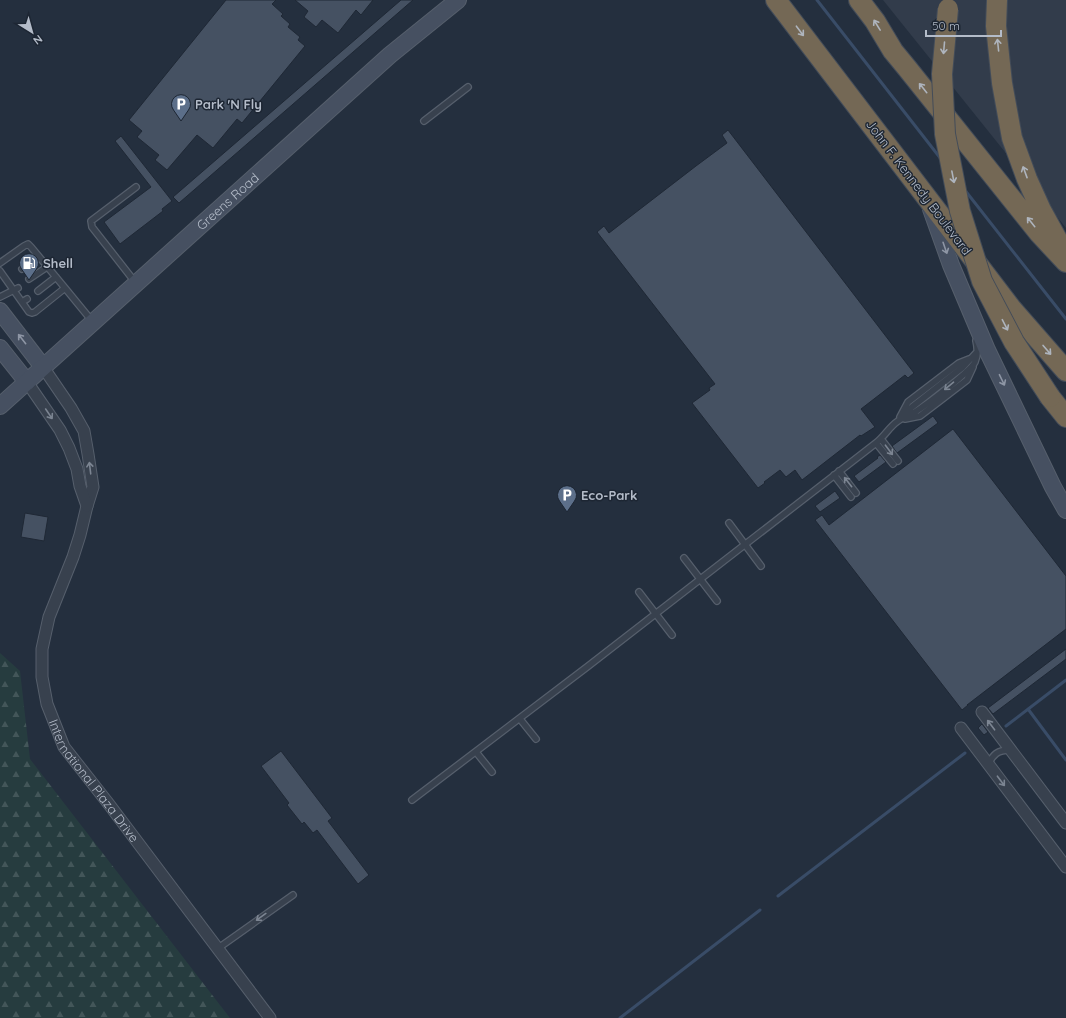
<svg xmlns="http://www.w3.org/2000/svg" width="1066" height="1018" viewBox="0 0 1066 1018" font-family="Quicksand,sans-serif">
	<defs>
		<pattern id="forest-firs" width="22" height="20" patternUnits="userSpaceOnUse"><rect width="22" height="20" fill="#263c3f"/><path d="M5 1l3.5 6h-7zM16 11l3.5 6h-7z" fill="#435659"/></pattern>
	</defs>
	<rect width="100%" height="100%" fill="#242f3e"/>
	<path fill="#323c4b" d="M883 0H1066V228Z"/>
	<path fill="url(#forest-firs)" d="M0 653 20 671 30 759 230 1018H0Z"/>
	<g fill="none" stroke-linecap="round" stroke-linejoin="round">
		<path stroke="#394c67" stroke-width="3" d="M817 0 941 159
			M964 189 1066 319
			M1028 709 1066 760
			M1006 726 1066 680
			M778 896 965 753
			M620 1018 760 910"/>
	</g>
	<path fill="#455162" stroke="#1f2835" d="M226 0H276L272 4 283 14 281 16 290 24 288 27 300 37 298 40 305 46 242 123 237 119 213 148 197 135 167 170 155 160 159 155 137 137 142 131 129 120Z
		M295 0H373L361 15 356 10 338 33 322 20 316 27 304 17 308 11Z
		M401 0H413L179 203 173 197Z
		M728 130 914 373 908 378 905 375 861 409 875 427 861 436 860 435 802 480 795 470 786 477 780 470 764 482 765 483 758 488 692 403 710 390 709 388 715 384 597 232 604 226 609 233 696 166 727 143 722 135Z
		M121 136 172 201 162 209 163 211 120 244 104 222 151 187 115 141Z
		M933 416 938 423 897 453 892 446Z
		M953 429 1066 576V629L967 705H968L962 710 815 520 822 515 829 525Z
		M880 455 886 462 859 482 854 476 878 458 877 457Z
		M835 491 840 498 820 512 815 506Z
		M25 513 48 517 44 541 21 537Z
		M1066 649V659L993 714 988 708Z
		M982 724 988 732 984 735 978 728Z
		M281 751 332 818 328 821 369 875 358 884 317 830 313 833 304 822 302 824 287 805 289 803 261 766Z"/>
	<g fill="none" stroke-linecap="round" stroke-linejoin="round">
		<g stroke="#565f6c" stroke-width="8">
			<path id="lane" d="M424 121 468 87
				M0 263 24 246 28 244 31 247 65 288
				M22 269 39 257
				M0 271 29 312 32 313 35 312 65 288 92 321
				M29 279 47 267
				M135 282 92 227 91 221 136 187
				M38 291 56 277
				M0 297 18 288
				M22 302 27 299
				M903 416 912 407 963 367 976 353
				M900 417 908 402 959 363 969 359
				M905 419 920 416 941 400 967 380 973 367
				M881 439 898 461
				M876 443 893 464
				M839 471 856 493
				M834 475 851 497
				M729 523 761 566
				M684 558 717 601
				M639 592 672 635
				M520 719 536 739
				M476 752 492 772
				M988 765C993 754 998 750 1010 750
				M412 800 587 667 876 443C885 436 889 427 898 421 903 417 910 415 915 412 926 405 970 372 975 362 978 355 978 349 976 341
				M217 949 293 895"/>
		</g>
		<g stroke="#565f6c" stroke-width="13">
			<g id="street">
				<path id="s1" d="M43 367 71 408 84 431 88 454 93 487 87 506 80 535 73 557 49 617 42 649V677L47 704 64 747 108 803 270 1018"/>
				<path d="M27 382 60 430 69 448 77 469 80 486 87 506"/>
				<path d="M982 712 1066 823"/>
				<path d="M961 728 1066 867"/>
			</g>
		</g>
		<g stroke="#565f6c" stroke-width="18">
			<g id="secondary">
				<path d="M931 209 951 265 987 350 1053 487 1066 510"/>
				<path d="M0 311 43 367"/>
				<path d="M0 348 27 382"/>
				<path id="s2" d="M0 406 390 55 458 0"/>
			</g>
		</g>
		<g stroke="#434c59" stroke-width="22">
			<path id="highway" d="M776 0 1011 308 1066 371
				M859 0 875 21 893 51 907 68 1039 233 1066 262
				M997 0 996 26 1002 83 1012 138 1027 179 1041 210 1058 241
				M1050 397 1066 417"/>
		</g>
		<use href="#lane" stroke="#38414e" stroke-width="5.5"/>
		<use href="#street" stroke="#38414e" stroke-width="11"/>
		<use href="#secondary" stroke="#465061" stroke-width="16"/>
		<use href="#highway" stroke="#746855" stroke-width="20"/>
		<g stroke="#434c59" stroke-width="22" stroke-linecap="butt">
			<path id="highway-bridge" d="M948 9 942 74 945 134 960 211 982 281 1014 342 1050 397"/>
		</g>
		<use href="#highway-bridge" stroke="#746855" stroke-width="20"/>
	</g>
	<defs><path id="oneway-shaft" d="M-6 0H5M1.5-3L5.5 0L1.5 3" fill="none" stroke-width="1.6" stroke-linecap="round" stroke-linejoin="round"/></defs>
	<g stroke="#aeb4bd">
		<use href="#oneway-shaft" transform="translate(877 25) rotate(-122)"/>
		<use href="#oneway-shaft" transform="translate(800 31) rotate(53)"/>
		<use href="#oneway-shaft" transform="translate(998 45) rotate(-96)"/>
		<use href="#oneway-shaft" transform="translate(944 48) rotate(95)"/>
		<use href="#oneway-shaft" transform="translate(923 88) rotate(-129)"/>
		<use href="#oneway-shaft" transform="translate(1025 172) rotate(-110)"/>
		<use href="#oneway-shaft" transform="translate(953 177) rotate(79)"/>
		<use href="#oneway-shaft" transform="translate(1031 222) rotate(-129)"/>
		<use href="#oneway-shaft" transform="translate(1005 325) rotate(63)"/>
		<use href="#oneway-shaft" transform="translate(1047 350) rotate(49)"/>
	</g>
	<g stroke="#8e96a5">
		<use href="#oneway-shaft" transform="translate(945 248) rotate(71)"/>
		<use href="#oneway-shaft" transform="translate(22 339) rotate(-128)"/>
		<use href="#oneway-shaft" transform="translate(1002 380) rotate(64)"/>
	</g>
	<g stroke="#7c8592">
		<use href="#oneway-shaft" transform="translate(949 386) rotate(140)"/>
		<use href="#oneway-shaft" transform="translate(49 414) rotate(56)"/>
		<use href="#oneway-shaft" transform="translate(889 450) rotate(53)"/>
		<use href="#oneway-shaft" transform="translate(90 468) rotate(-97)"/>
		<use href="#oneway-shaft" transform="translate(848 482) rotate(-128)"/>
		<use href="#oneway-shaft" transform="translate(991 725) rotate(-127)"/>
		<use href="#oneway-shaft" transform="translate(1001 781) rotate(53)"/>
		<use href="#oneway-shaft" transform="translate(261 917) rotate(144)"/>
	</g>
	<defs>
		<g id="parking-pin" transform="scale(1)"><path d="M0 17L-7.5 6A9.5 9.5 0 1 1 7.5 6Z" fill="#5c6f8a" stroke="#1d2633"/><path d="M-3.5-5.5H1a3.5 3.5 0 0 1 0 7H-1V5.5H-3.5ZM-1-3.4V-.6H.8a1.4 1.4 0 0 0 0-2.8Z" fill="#fff"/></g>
		<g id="fuel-pin" transform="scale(1)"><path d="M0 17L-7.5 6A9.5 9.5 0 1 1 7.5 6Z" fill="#5c6f8a" stroke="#1d2633"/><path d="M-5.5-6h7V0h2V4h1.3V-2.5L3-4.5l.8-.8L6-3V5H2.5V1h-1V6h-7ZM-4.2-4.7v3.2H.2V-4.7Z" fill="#fff"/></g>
	</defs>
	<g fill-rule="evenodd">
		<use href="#parking-pin" x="181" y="104"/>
		<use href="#fuel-pin" x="29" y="263"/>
		<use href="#parking-pin" x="567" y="495"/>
	</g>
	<g text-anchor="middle" stroke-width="3" stroke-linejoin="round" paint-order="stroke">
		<g font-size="13" font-weight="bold" fill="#b4bcc9" stroke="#1d2633" text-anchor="start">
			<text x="195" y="109">Park 'N Fly</text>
			<text x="43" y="268">Shell</text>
			<text x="581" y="500">Eco-Park</text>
		</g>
		<g font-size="13" fill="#b4bcc9" stroke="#1d2633">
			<text transform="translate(919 187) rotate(53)" y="5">John F. Kennedy Boulevard</text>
			<text dy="5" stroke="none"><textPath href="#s2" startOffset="306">Greens Road</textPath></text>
			<text dy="5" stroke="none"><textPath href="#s1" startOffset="449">International Plaza Drive</textPath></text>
		</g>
	</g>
	<g transform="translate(32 32) rotate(143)" stroke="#1d2633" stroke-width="3" paint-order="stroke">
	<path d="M0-3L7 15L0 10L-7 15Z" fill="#b4bcc9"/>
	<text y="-6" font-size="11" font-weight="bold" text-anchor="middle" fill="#b4bcc9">N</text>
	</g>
	<path d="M926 30v6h75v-6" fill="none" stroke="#b4bcc9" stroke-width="2"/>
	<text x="932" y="30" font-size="12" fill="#b4bcc9" stroke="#1d2633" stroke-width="3" paint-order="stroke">50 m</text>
</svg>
